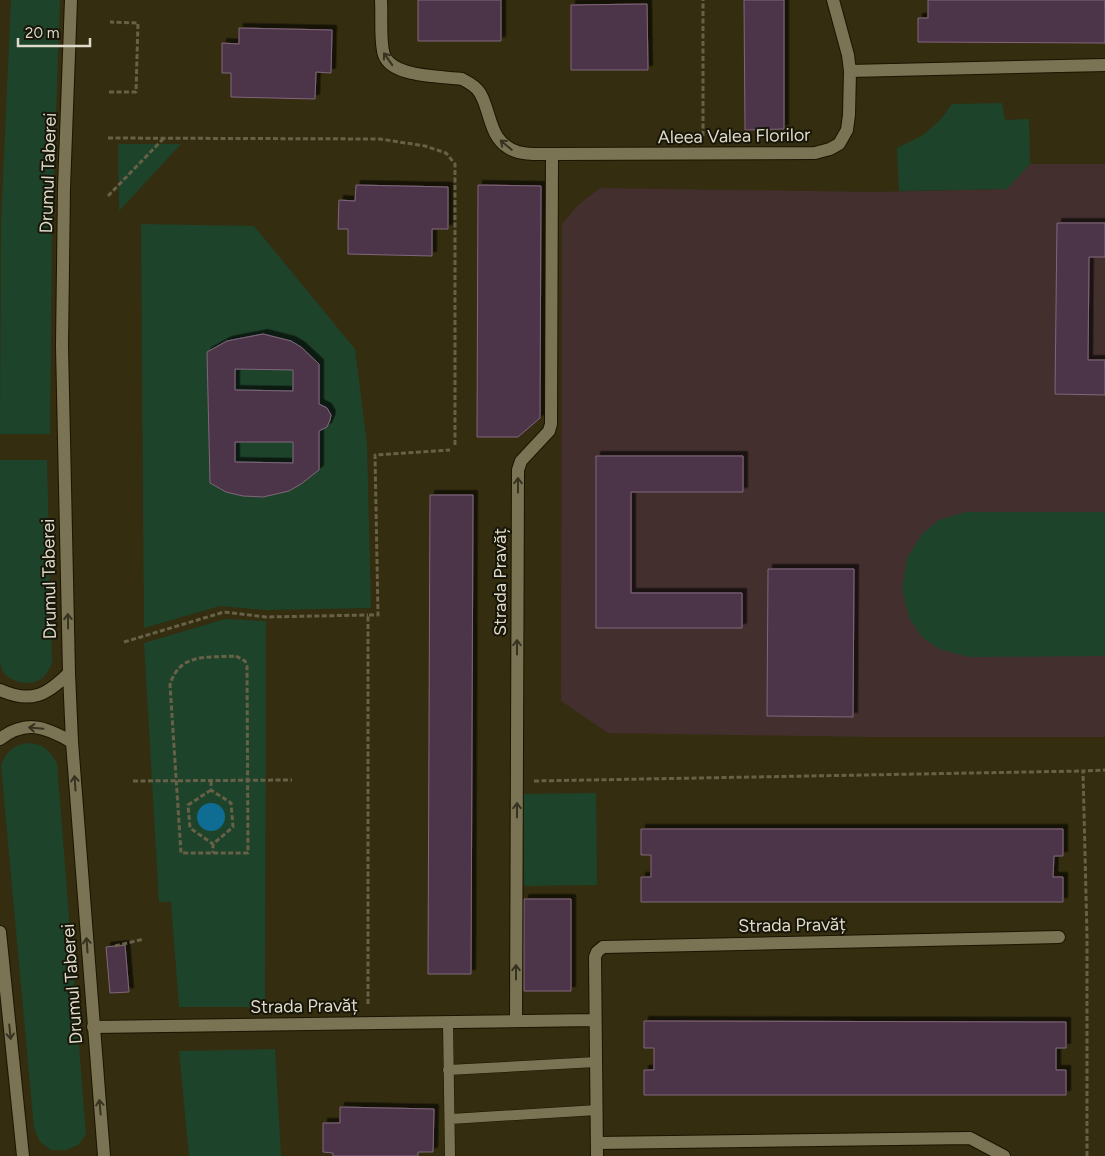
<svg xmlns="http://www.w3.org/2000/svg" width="1105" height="1156" viewBox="0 0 1105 1156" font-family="Figtree,sans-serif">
	<defs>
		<filter id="shadow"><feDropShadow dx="4.5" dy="-4.5" stdDeviation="0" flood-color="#0009"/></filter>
	</defs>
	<rect width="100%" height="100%" fill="#342d0f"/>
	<path fill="#432f2e" d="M1030 164H1105V737H868L608 733 561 701 562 224 579 204 600 188 874 192 1007 189Z"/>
	<path fill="#1e432b" d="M11 0H60L52 226 50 434H0L1 222Z
		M1002 103 1005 120 1029 119 1030 164 1007 189 899 191 897 148 923 135 941 119 952 104Z
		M118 144H181L119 211Z
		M141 224 254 226 355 349 367 444 371 608 266 610 220 606 144 628Z
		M0 460H47L52 663C49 669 47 675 41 679 31 686 13 683 5 674 2 671 1 666 0 663Z
		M966 512H1105V656L969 657 939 649 922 637 909 618 902 589 907 558 922 534 939 520Z
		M225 619 266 621 265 1007H179L171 902H159L144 643Z
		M25 743C43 744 47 747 57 763L86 1135 78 1145 66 1150H51L40 1142 34 1128 1 766C7 751 10 748 25 743Z
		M596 793 597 885 524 886 523 794Z
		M275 1049 281 1156H189L179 1051Z"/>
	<path fill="#0f6d94" d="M197 817a14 14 0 1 1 28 0a14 14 0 1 1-28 0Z"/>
	<path fill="#4d3549" stroke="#80667c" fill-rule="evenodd" filter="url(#shadow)" d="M418 0H501V41H418Z
		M744 0H784V129L745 130Z
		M928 0H1105V43L918 42V18H928Z
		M647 4 648 70H571V5Z
		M239 28 332 30 331 73 316 72 315 99 231 97V73H222V43L239 44Z
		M356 185 448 187V229H432V256L348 254V229H338L339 200 355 201Z
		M478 185 541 186 540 418 518 437H477Z
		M1057 223H1105V257H1089L1088 360H1105V395L1055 394Z
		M263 334 291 341 301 347 319 364V404L327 408 331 415 330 420 327 427 319 431V470L301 484 289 491 263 497 243 496 226 492 210 483 207 352 227 341ZM235 369 293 370V391L235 390ZM235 442H293V463L235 462Z
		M596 456H743V492H631V593H742V628H596Z
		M430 495H473L471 974H428Z
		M768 569H854L853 717 767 716Z
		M641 829H1063V856H1054L1053 877H1063V902H641V877H651V855H641Z
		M524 899H571V991H524Z
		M125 945 129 992 110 993 106 947Z
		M644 1021 1066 1022V1048H1056V1070H1066V1095H644V1070H654V1048H644Z
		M340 1107 434 1109 433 1152H418V1156H333V1153L323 1152V1123H340Z"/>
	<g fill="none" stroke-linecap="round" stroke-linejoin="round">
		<g stroke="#1b1500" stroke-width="11">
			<path id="service" d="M448 1022 450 1156
				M448 1070 596 1062
				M451 1119 597 1110"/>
		</g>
		<g stroke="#1b1500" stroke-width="14">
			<path id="minor" d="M381 0C382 17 380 35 383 51 387 78 441 76 462 79 468 82 476 86 480 93 492 113 488 143 518 152 529 155 541 154 552 154L815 153 830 149 839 144 847 130 849 115 850 71 848 55 833 0
				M850 71 1105 65
				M516 1021 518 470 521 461 549 431 551 424 552 154
				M93 1027 595 1020
				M597 1143 970 1138 1004 1156
				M597 1156 595 957 597 952 603 947 1059 937"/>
		</g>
		<g stroke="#1b1500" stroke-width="14">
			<path id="secondary" d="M71 0 64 188 62 346 69 673 72 742 104 1156
				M0 690C31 704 47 695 69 673
				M0 739C26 719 46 727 72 742
				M0 932 23 1156"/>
		</g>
		<path stroke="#676147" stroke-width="3" stroke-dasharray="5 2.5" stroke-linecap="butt" d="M109 92H136L138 23 110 22
			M703 136V0
			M108 138 380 139 425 146 446 153 455 164V447
			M108 196 163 139
			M124 642 224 612 266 617 368 615
			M236 656 245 661 247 666 248 853H181L170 685C179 652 209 658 236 656Z
			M133 781 292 780
			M211 781V790L231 803 233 827 213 844V853
			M534 781 1083 771
			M211 790 188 805 190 828 213 844
			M115 946 144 939
			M368 1004V615H378L375 455 450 450
			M1087 1156V936L1083 771 1105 770"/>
		<use href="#service" stroke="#7b7454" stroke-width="10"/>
		<use href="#minor" stroke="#7b7454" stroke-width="12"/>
		<use href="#secondary" stroke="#7b7454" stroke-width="12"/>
	</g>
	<defs><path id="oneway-shaft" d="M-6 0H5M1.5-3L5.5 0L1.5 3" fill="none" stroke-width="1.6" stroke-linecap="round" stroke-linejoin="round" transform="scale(1.25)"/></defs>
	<g stroke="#363220">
		<use href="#oneway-shaft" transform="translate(388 59) rotate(-125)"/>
		<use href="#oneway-shaft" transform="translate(506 145) rotate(-140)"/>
		<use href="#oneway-shaft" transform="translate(518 485) rotate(-90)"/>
		<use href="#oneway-shaft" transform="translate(68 621) rotate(-91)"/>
		<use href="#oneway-shaft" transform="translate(517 647) rotate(-90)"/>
		<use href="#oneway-shaft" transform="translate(36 728) rotate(-175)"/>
		<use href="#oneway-shaft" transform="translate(75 783) rotate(-94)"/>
		<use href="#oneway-shaft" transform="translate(517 810) rotate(-90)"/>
		<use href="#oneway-shaft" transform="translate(87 945) rotate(-94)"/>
		<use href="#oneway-shaft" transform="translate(516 972) rotate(-90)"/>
		<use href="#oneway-shaft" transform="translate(10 1032) rotate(84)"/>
		<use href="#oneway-shaft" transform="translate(100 1107) rotate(-95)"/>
	</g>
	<g text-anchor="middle" stroke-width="4" stroke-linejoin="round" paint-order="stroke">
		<g font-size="18" fill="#dedbca" stroke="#181509">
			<text transform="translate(734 136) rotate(-1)" y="6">Aleea Valea Florilor</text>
			<text transform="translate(48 173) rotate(-88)" y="6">Drumul Taberei</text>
			<text transform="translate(49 579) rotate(-91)" y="6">Drumul Taberei</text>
			<text transform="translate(500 582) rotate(-90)" y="6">Strada Pravăț</text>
			<text transform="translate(792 925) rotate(-1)" y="6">Strada Pravăț</text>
			<text transform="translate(72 984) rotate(-94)" y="6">Drumul Taberei</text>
			<text transform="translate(304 1006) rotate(-1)" y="6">Strada Pravăț</text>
		</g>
	</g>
	<path d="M18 38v8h72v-8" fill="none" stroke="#dedbca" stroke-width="2.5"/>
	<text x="25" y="38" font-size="15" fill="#dedbca" stroke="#181509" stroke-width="4" paint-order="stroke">20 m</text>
</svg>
